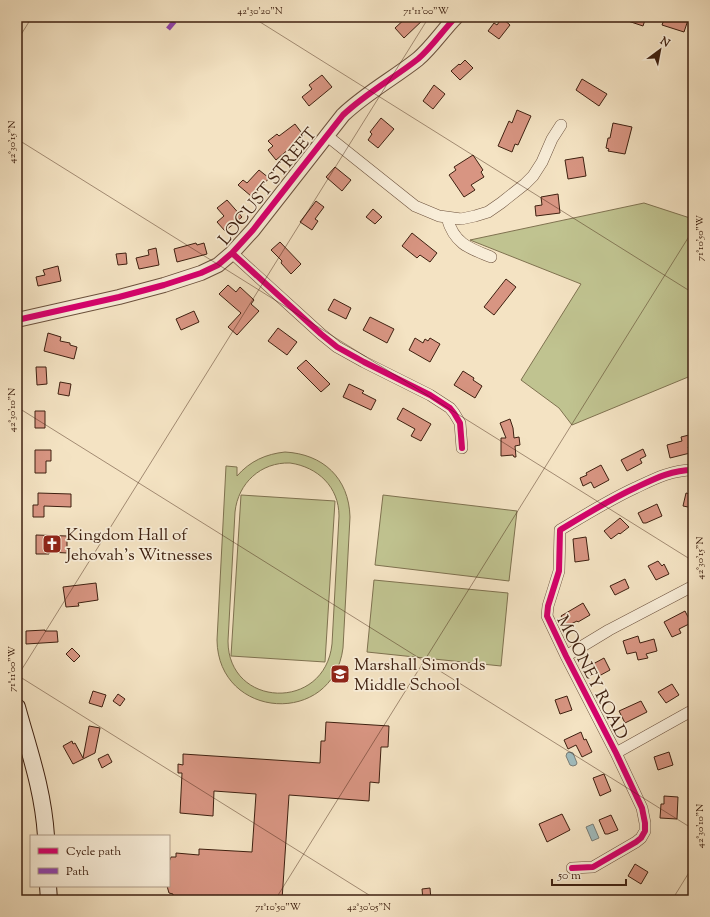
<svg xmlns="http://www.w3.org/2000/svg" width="710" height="917" viewBox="0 0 710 917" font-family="'Sorts Mill Goudy',serif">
	<rect width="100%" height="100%" fill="#f4e3c3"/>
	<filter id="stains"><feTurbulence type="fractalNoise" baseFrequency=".005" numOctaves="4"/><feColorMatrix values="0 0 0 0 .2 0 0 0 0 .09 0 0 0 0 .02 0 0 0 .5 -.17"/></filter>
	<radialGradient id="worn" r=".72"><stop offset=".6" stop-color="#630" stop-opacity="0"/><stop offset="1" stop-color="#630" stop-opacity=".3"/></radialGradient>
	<path fill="#c0c390" stroke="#7f7250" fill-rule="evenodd" d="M644 203 693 219V375L572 425 559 408 521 380 581 284 470 240Z
		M285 452C323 454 349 478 350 517L343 648C333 727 218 720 217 640L226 466 237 467V476C250 461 266 454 285 452ZM290 463C318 467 339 487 339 516L332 644C325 712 228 708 228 641L235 512C238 483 261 462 290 463Z
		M241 495 335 501 325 662 231 656Z
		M383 495 517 511 509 581 375 565Z
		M374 580 508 593 501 666 367 652Z"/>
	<path fill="#a0bcbe" stroke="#797e78" d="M570 752 573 753 577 763 576 765 573 766 570 765 566 756 567 753Z
		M593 824 599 838 592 841 586 827Z"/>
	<path fill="#d89582" stroke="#3e2010" d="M407 17H426L404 38 395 28Z
		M620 17H646L643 26 619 18Z
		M665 17H678L688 20 684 32 662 25Z
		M502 18 510 25 499 39 488 31 494 23 497 25Z
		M465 60 473 68 460 80 451 71 459 64 460 65Z
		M322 75 332 87 309 106 302 97 312 89 309 85Z
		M582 79 607 94 599 106 576 90Z
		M434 85 445 94 433 109 423 101Z
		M517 110 531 116 518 145 515 144 512 152 498 146 509 121 512 123Z
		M381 118 394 129 378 148 368 140 372 134 370 132Z
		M613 123 632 127 625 154 608 151 609 149 606 148 608 138H610Z
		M295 124 304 136 276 160 268 150 273 146 268 141 277 134 279 136Z
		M473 155 483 170 481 172 484 177 471 185 475 190 464 197 449 175 456 170 454 167Z
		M583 157 586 176 568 179 565 160Z
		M335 167 351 180 342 191 326 177Z
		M259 170 269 178 260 189 258 187 251 196 238 185 243 180 247 183Z
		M558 194 560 213 536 216 535 206 542 205 541 197Z
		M227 200 242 217 225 231 217 222 224 216 217 208Z
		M316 201 324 207 315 219 318 221 312 230 300 222Z
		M373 209 382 217 375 224 366 217Z
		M412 233 437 253 430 262 420 255 417 258 402 246Z
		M280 242 301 264 291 274 281 263 282 261 271 250Z
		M196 243 197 245 204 243 207 254 177 262 174 249Z
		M156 248 159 265 139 269 136 258 149 255 148 250Z
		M126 253 127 264 118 265 116 254Z
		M58 266 61 281 38 286 36 277 45 275 43 270Z
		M506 279 516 287 494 315 484 307Z
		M228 285 236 292 240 287 254 300 251 304 259 311 237 335 228 327 241 313 219 294Z
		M334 299 351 308 346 319 328 310Z
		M194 311 199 322 181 330 176 319Z
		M370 317 394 329 387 343 363 330Z
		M278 328 297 342 287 355 268 341Z
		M48 333 61 337 60 341 70 343V345L77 347 74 359 44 351Z
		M415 338 423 343 425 339 428 341 430 338 440 344 430 362 409 350Z
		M306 360 330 384 321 392 297 368Z
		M36 367H46L47 384 37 385Z
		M463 371 474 378 473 380 482 386 475 398 454 385Z
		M60 382 71 384 69 396 58 394Z
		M349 384 364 391 362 393 376 400 371 410 343 397Z
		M403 408 431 424 421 441 411 436 415 429 397 419Z
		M35 411H45V428H35Z
		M510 419 513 428 514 438 519 437 520 445 515 446 516 457H514L513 455 501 456V438H506L500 423Z
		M689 435 692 446 688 447 690 453 670 458 667 445 682 441 681 437Z
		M643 449 646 456 640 459 642 463 627 471 621 460Z
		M35 450H51V461H46V473H35Z
		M601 465 609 480 594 488 591 482 583 486 580 478 587 475 586 473Z
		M38 493 71 494V507L44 506V517H33V505H38Z
		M686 493 693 495V508L683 506Z
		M657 504 662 516 646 523H643L638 513Z
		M620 518 629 527 620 534 619 533 611 539 604 531Z
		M36 535 67 536V553L49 552V554H36Z
		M586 537 589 560 575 562 573 539Z
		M658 561 662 566 664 564 669 574 656 580 648 566Z
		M625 579 629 588 615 595 610 586Z
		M96 583 98 600 78 603 79 606 66 607 63 587Z
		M583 603 590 615 578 622 577 621 567 626 561 616Z
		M685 611 691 623 679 629 681 633 672 637 664 622Z
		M45 630V631H57L58 642 26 644V631Z
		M638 636 640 643 654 639 657 651 646 654 648 658 638 660 636 652 627 654 623 641Z
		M72 648 80 656 74 662 66 654Z
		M604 658 610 670 599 676 593 664Z
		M672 684 679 695 666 703 658 692Z
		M93 691 106 695 102 707 89 703Z
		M118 694 125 699 120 706 113 701Z
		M567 696 572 710 560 714 555 700Z
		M641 701 647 712 625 723 619 711Z
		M326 722 389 726 388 747H381L379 783 370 782 369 801 289 795 282 900H196L197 899 173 897V894L169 893 167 886H169V862L171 857H176V853L199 855V849L252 852 256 794 214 791 213 816 180 813 182 773H178V764L183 765V754L320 763 321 741H325Z
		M89 726 100 728 95 753 73 764 63 746 72 741 73 744 75 743 83 758Z
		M581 732 584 740 586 739 592 752 582 757 576 745 568 749 564 740Z
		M669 752 673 765 658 770 654 757Z
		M108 754 112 762 102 768 98 759Z
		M604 774 611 791 600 796 593 778Z
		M664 796 678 797 677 819 660 818 661 804H664Z
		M562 814 570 830 547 842 539 824Z
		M611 815 618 830 608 834H605L599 820Z
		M635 864 648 872 641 884 628 876Z
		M430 888 431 900H423L422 889Z"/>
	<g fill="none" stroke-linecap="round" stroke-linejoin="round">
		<g stroke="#6c513d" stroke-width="12">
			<path id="minor" d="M326 135 415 206 439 216 461 219 475 216 488 212 501 203 525 184 533 176 542 162 552 139 561 125
				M447 218C454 243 468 248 491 257
				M232 253 321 334 337 347 364 362 430 395 450 408 454 413 460 423 462 448
				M566 656 609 630 693 586
				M616 753 693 710
				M572 868 593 867 636 842 641 838 645 831V823L642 808 616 753 566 656 547 616 548 606 559 571 560 530C585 515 609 500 635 488 654 479 671 470 693 470"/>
		</g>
		<g stroke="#6c513d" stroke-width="16">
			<path id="tertiary" d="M17 320 119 297 164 285 201 273 218 265 232 253 253 230 343 115C366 93 394 78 418 59 432 47 443 30 456 17"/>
		</g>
		<g stroke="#3e2010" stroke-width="18">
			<path id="secondary" d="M17 707C29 751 43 789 46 836
				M48 886 49 900"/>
		</g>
		<use href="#minor" stroke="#f8edd8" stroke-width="11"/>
		<use href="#tertiary" stroke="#f8edd8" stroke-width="14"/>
		<use href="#secondary" stroke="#f8edd8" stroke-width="16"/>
		<path stroke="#8e44ad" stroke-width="5" stroke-dasharray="10 5" stroke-linecap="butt" d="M168 29 178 17"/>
		<g stroke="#f8edd8" stroke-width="8">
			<path id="cycleway" d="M232 253 321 334 337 347 364 362 430 395 450 408 454 413 460 423 462 448
				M17 320 119 297 164 285 201 273 218 265 232 253 253 230 343 115C366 93 394 78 418 59 432 47 443 30 456 17
				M572 868 593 867 636 842 641 838 645 831V823L642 808 616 753 566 656 547 616 548 606 559 571 560 530C585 515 609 500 635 488 654 479 671 470 693 470"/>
		</g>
		<use href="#cycleway" stroke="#d6006c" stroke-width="6"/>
	</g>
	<path fill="none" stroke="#3e2010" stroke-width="1" stroke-opacity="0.45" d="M252 17 693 293M681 17 693 24M17 41 32 17M17 139 693 561M17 407 693 829M17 675 377 900M17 677 429 17M275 900 693 230M672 900 693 866"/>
	<defs>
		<g id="church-square" transform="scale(1)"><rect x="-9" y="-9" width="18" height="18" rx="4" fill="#8f2418" stroke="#f8edd8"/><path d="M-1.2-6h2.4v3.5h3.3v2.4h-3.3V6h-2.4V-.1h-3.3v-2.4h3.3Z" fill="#fff"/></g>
		<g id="school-square" transform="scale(1)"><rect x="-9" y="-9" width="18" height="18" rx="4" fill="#8f2418" stroke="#f8edd8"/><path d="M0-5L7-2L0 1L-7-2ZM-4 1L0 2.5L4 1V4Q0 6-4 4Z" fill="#fff"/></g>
	</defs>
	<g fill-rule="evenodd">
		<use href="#church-square" x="52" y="544"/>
		<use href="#school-square" x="340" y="674"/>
	</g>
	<g text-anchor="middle" stroke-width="3.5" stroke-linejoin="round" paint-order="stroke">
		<g font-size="17" fill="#3e2010" stroke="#f8edd8">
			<text transform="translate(267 186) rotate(-51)" y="6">LOCUST STREET</text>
			<text transform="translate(593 677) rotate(63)" y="6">MOONEY ROAD</text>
		</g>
		<g font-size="17" fill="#3e2010" stroke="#f8edd8" text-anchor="start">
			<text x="66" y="540">Kingdom Hall of<tspan x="66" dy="20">Jehovah's Witnesses</tspan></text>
			<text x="354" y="670">Marshall Simonds<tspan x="354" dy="20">Middle School</tspan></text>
		</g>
	</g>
	<rect width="710" height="917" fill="none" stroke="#f4e3c3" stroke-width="44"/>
	<rect x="30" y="835" width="140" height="52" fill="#f8edd8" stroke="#ae9b88"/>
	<rect x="38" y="848" width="20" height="6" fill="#d6006c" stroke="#ae9b88"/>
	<text x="66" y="855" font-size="12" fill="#3e2010">Cycle path</text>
	<rect x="38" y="868" width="20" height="6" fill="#8e44ad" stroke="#ae9b88"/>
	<text x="66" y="875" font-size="12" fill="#3e2010">Path</text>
	<g transform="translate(660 50) rotate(32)" stroke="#f8edd8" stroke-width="3" paint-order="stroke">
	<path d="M0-3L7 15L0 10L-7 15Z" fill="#3e2010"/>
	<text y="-6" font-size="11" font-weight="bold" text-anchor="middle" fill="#3e2010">N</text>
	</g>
	<path d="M552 879v6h74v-6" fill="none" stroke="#3e2010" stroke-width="2"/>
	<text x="558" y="879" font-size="12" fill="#3e2010" stroke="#f8edd8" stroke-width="3" paint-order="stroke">50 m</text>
	<rect x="22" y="22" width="666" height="873" fill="none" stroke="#3e2010" stroke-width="1.5"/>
	<g font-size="10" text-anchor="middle" fill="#3e2010">
		<text x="260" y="14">42°30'20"N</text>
		<text x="426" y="14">71°11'00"W</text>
		<text transform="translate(11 142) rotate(-90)" y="4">42°30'15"N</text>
		<text transform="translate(699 238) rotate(-90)" y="4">71°10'50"W</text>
		<text transform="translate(11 410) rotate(-90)" y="4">42°30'10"N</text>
		<text transform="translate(699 558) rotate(-90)" y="4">42°30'15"N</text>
		<text transform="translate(11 669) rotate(-90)" y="4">71°11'00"W</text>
		<text transform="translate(699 826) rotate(-90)" y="4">42°30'10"N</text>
		<text x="278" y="910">71°10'50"W</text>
		<text x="369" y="910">42°30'05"N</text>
	</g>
	<rect width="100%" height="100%" filter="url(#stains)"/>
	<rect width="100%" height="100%" fill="url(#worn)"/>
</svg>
